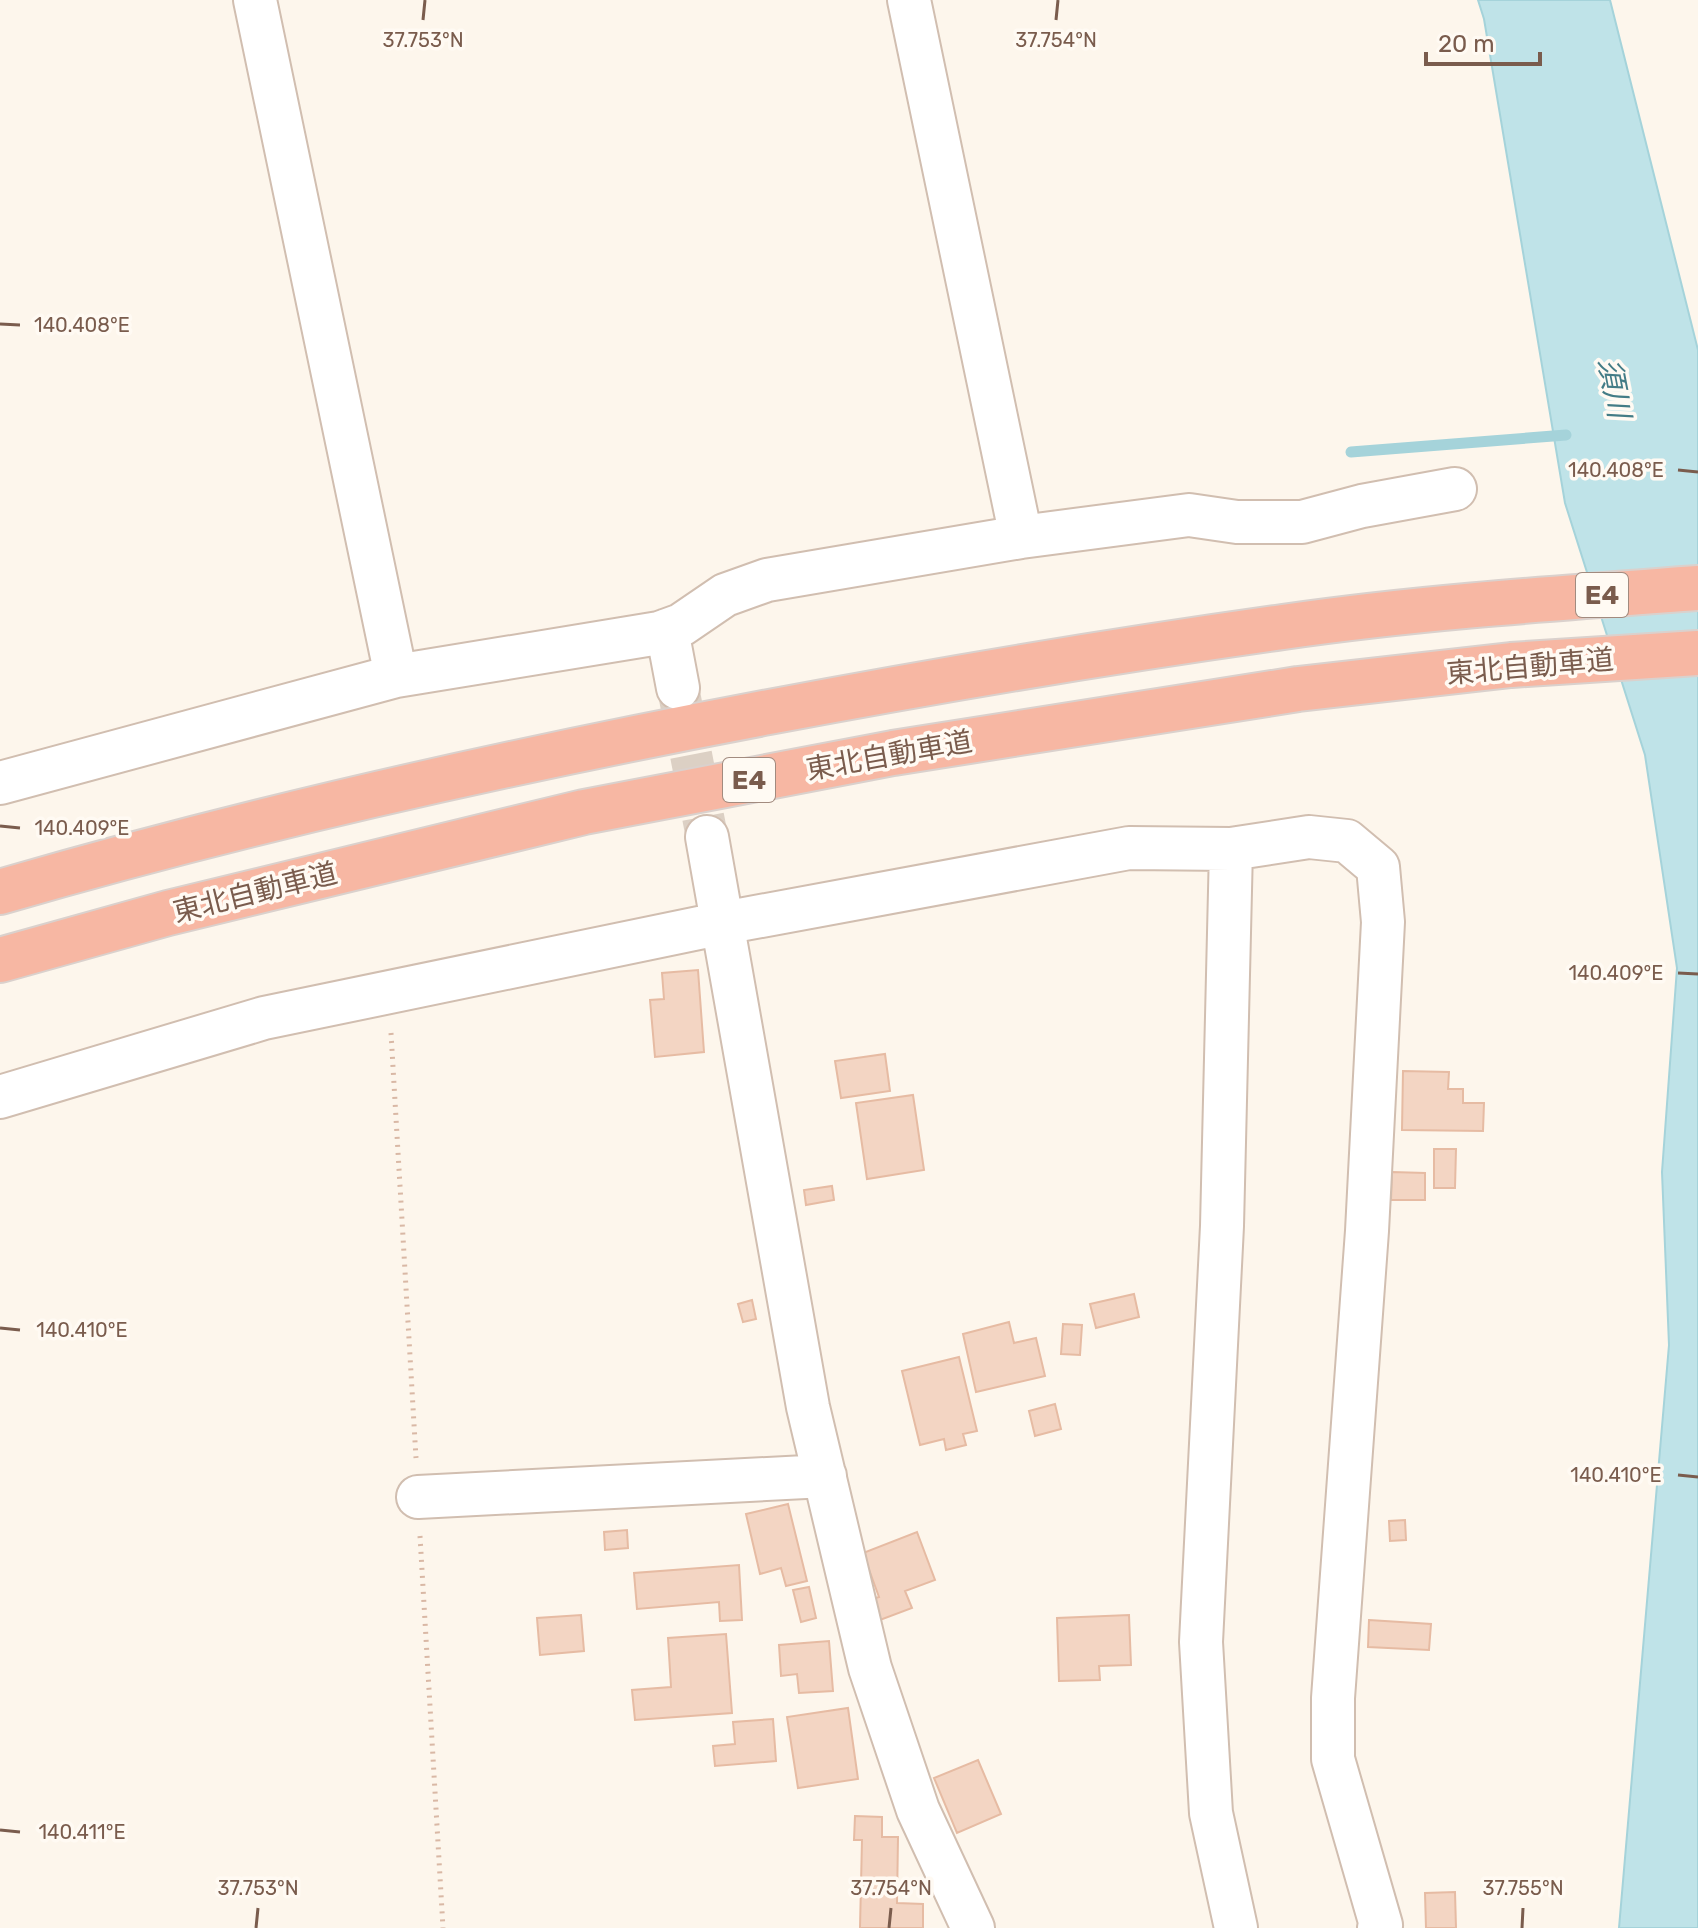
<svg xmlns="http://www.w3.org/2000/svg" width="1698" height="1928" viewBox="0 0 1698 1928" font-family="Rubik,'Noto Sans JP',sans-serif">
	<rect width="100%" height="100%" fill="#fdf6ec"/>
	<path fill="#bfe3e8" stroke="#a5d3da" stroke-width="2" d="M1478 0H1610L1698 350V1928H1619L1669 1345 1662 1172 1677 968 1645 755 1565 503 1484 19Z"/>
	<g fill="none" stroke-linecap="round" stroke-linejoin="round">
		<path stroke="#a5d3da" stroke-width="11" d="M1351 452 1566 435"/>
	</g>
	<path fill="#f3d5c3" stroke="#e6bba3" stroke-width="2" d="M698 970 704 1052 655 1057 650 1000 664 999 662 973Z
		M885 1054 890 1091 841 1098 835 1061Z
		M1403 1071 1449 1072 1448 1089H1463V1103H1484L1483 1131 1402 1130Z
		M913 1095 924 1170 867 1179 856 1103Z
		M1434 1149H1456L1455 1188H1434Z
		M1392 1172 1425 1173V1200H1391Z
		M832 1186 834 1200 806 1205 804 1190Z
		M1134 1294 1139 1317 1096 1328 1090 1304Z
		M752 1300 756 1319 743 1322 738 1304Z
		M1009 1322 1014 1343 1036 1338 1045 1376 976 1392 963 1334Z
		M1063 1324 1082 1325 1080 1355 1061 1354Z
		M959 1357 977 1431 963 1434 966 1445 946 1450 944 1439 920 1445 902 1371Z
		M1055 1404 1061 1429 1035 1436 1029 1411Z
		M788 1504 807 1581 786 1586 781 1568 760 1574 746 1514Z
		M1405 1520 1406 1540 1390 1541 1389 1521Z
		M627 1530 628 1548 605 1550 604 1532Z
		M917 1532 935 1580 905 1591 912 1608 880 1620 872 1599 879 1597 863 1553Z
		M739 1565 742 1620 720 1621 719 1602 637 1609 634 1573Z
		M809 1587 816 1618 801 1622 793 1590Z
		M581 1615 584 1651 540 1655 537 1618Z
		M1129 1615 1131 1665 1099 1666 1100 1680 1059 1681 1057 1618Z
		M1369 1620 1431 1624 1429 1650 1368 1647Z
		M726 1634 732 1713 635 1720 632 1690 671 1687 668 1638Z
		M829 1641 833 1691 799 1693 797 1674 781 1676 779 1645Z
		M848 1708 858 1779 798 1788 787 1717Z
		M773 1719 776 1761 715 1766 713 1746 735 1744 733 1722Z
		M978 1760 1001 1814 957 1833 934 1778Z
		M855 1816 882 1817V1837H898L897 1903 923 1904V1928H860L862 1840H854Z
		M1455 1892 1456 1928H1426L1425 1893Z"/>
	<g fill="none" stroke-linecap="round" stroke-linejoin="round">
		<path stroke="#dcd0c4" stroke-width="42" stroke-dasharray="42 21" stroke-linecap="butt" d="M679 693 707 837"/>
		<g stroke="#d1beb0" stroke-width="46">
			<path id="minor" d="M255 0 396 676
				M909 0 1021 537
				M667 630 678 688
				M0 783 396 676 659 633 681 625 725 595 767 580 1021 537 1189 515 1237 522H1302L1362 506 1455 489
				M707 837 808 1407 870 1668 918 1810 973 1928
				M1231 849 1222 1226 1201 1642 1211 1813 1236 1928
				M0 1097 264 1018 723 923 1129 848 1231 849 1309 837 1347 841 1378 867 1383 922 1367 1231 1333 1698V1759L1381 1925 1379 1928
				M418 1497 825 1476"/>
		</g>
		<g stroke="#dad1cd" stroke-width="48">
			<path id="motorway" d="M0 892C253 818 510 761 769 712 939 680 1111 651 1283 627 1421 607 1560 598 1698 588
				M0 960 168 913 584 812 893 753 1298 689 1511 665 1698 653"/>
		</g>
		<path stroke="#d9b8a5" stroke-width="5" stroke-dasharray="2 6" stroke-linecap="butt" d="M391 1033 416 1458
			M420 1536 443 1928"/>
		<use href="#minor" stroke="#fff" stroke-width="42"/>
		<use href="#motorway" stroke="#f7b7a3" stroke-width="44"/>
	</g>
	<path fill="none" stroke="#7a5c4d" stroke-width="3" d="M423 20 425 0M1056 20 1058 0M0 324 20 325M1678 470 1698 472M0 826 20 828M1678 973 1698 974M0 1328 20 1330M1678 1475 1698 1477M0 1830 20 1832M256 1928 258 1908M889 1928 891 1908M1522 1928 1523 1908"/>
	<g text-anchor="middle" stroke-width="7" stroke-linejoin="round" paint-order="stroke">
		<g fill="#fffaf3" stroke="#a28b7f" stroke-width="2">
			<rect x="1576" y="573" width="52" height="44" rx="6"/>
			<rect x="723" y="758" width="52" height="44" rx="6"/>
		</g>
		<g font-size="26" font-weight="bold" fill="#7a5c4d">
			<text x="1602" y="604">E4</text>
			<text x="749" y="789">E4</text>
		</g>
		<g font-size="28" fill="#7a5c4d" stroke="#fffaf3">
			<text transform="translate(1530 666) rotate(-5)" y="10">東北自動車道</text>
			<text transform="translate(889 755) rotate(-10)" y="10">東北自動車道</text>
			<text transform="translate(255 892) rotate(-14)" y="10">東北自動車道</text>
		</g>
		<g font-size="30" font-style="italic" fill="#437c86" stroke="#fffaf3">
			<text transform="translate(1614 388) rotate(79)" y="10">須川</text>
		</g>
	</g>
	<g font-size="20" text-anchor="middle" fill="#7a5c4d" stroke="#fffaf3" stroke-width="7" stroke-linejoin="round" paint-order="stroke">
		<text x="423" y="47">37.753°N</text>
		<text x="1056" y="47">37.754°N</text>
		<text x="82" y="332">140.408°E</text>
		<text x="1616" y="477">140.408°E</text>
		<text x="82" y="835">140.409°E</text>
		<text x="1616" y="980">140.409°E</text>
		<text x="82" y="1337">140.410°E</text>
		<text x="1616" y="1482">140.410°E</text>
		<text x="82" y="1839">140.411°E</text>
		<text x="258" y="1895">37.753°N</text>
		<text x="891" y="1895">37.754°N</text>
		<text x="1523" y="1895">37.755°N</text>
	</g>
	<path d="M1426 52v12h114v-12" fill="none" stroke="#7a5c4d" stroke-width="4"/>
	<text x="1438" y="52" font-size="24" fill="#7a5c4d" stroke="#fffaf3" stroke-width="6" paint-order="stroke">20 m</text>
</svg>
